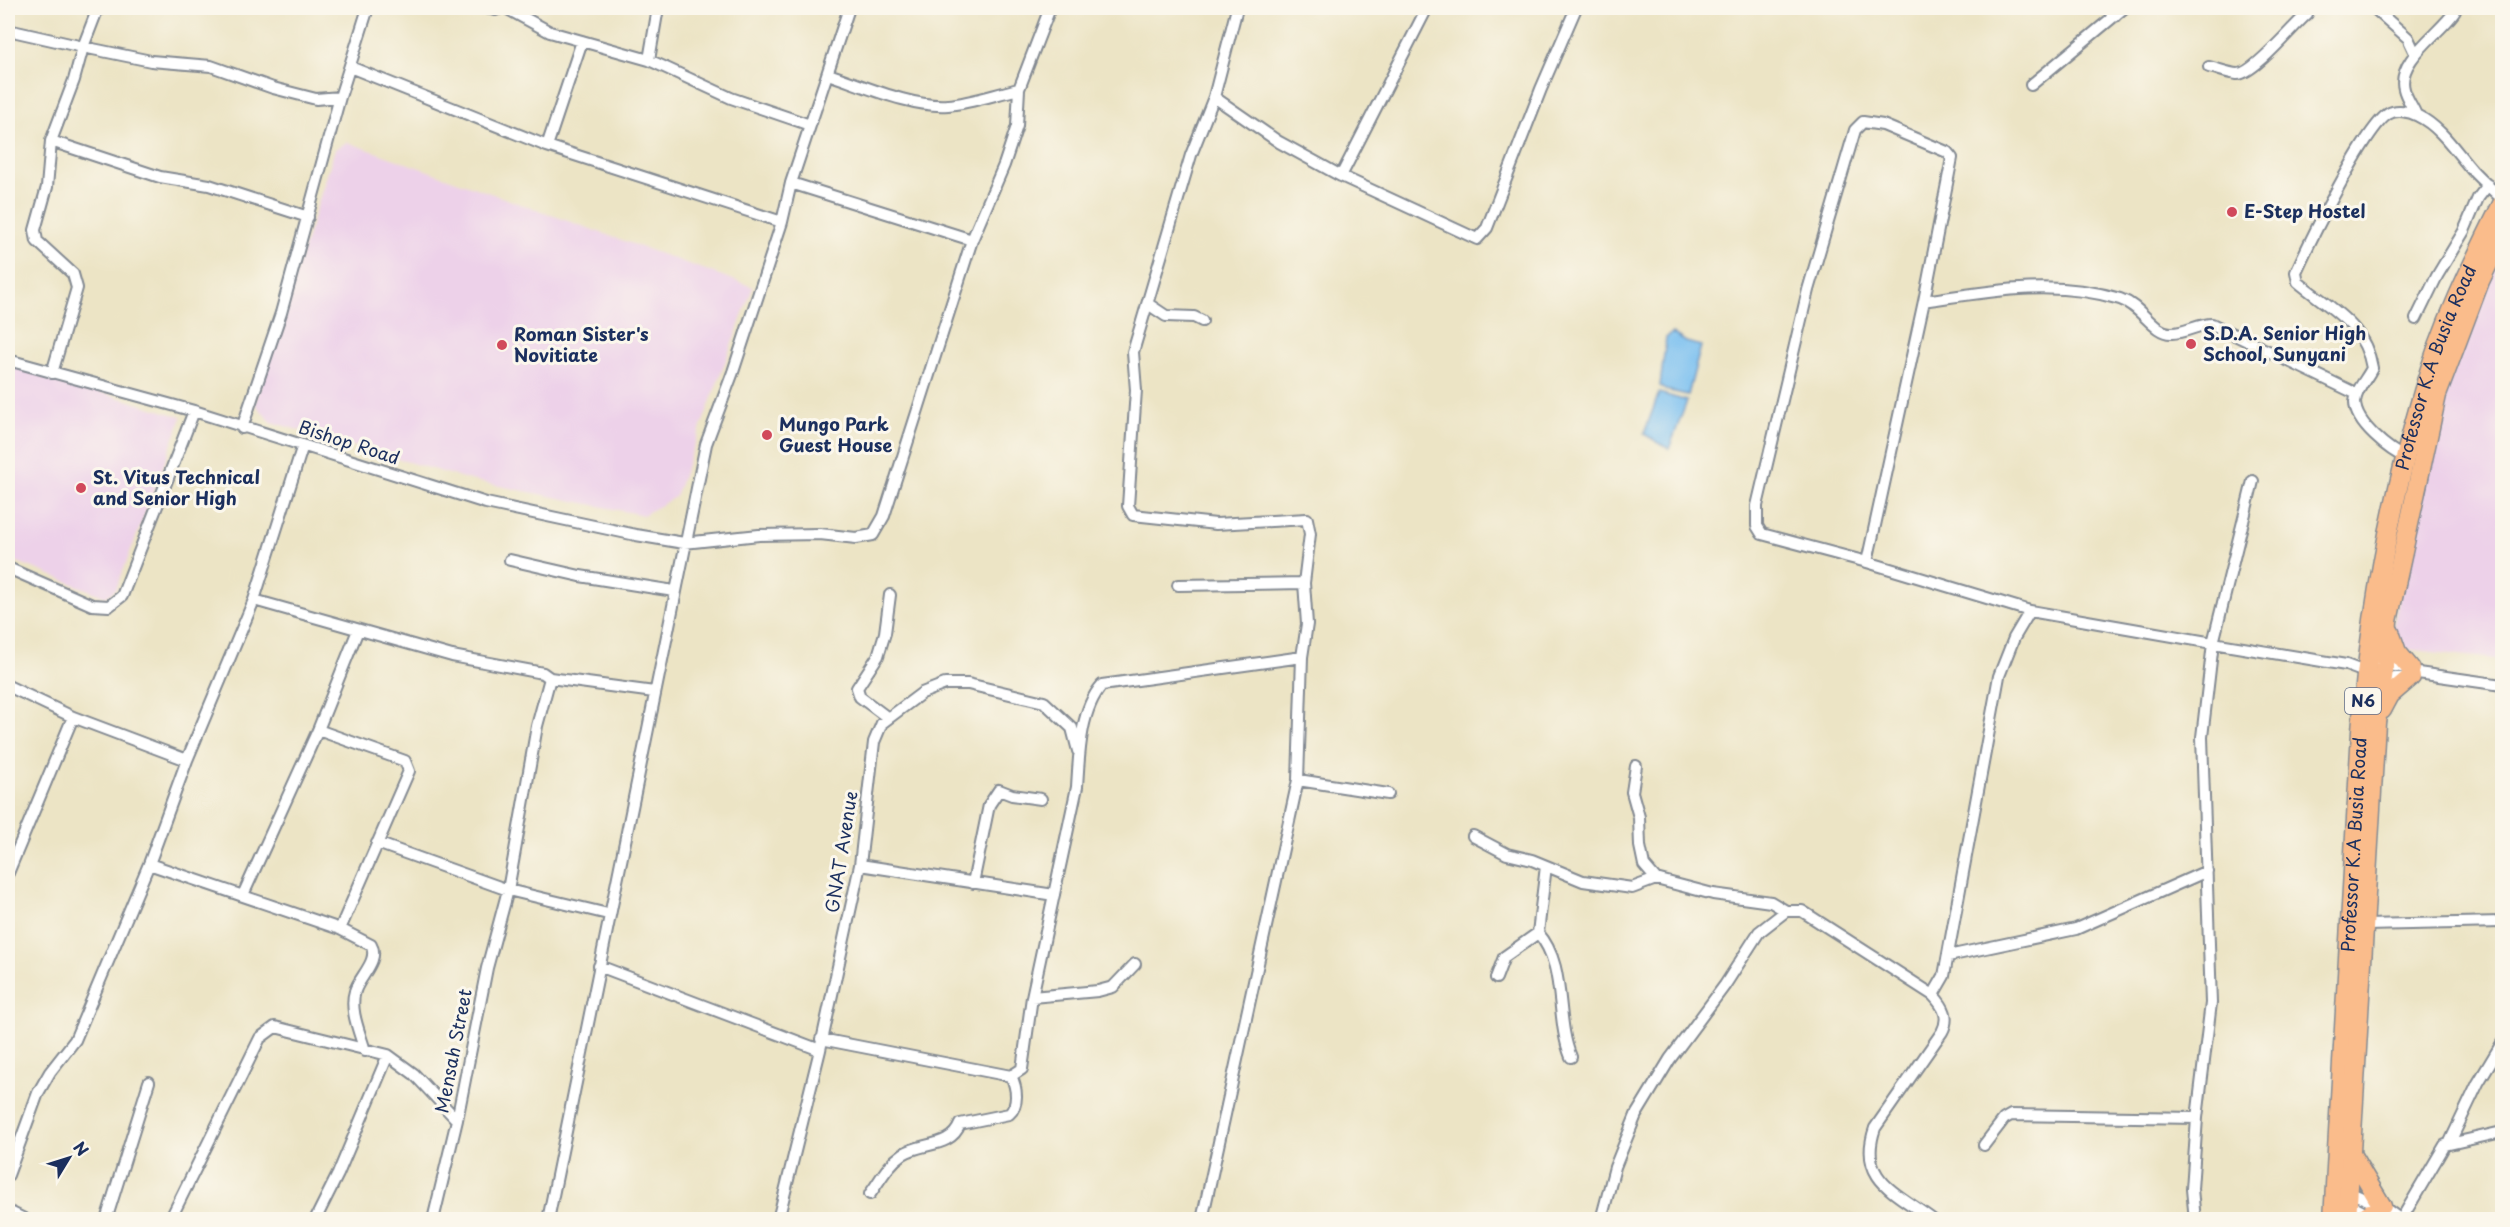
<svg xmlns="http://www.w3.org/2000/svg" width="2510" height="1227" viewBox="0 0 2510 1227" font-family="'Playpen Sans',sans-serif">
	<rect width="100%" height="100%" fill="#fbf7ec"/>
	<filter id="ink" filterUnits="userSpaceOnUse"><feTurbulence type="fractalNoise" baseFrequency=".0167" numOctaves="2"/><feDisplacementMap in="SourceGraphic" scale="12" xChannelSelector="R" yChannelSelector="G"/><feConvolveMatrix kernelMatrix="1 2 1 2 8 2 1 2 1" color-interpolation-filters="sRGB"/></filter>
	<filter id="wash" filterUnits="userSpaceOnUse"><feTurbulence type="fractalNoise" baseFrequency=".008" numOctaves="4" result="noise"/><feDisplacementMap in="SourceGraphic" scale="24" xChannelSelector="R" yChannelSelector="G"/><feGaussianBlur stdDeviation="1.35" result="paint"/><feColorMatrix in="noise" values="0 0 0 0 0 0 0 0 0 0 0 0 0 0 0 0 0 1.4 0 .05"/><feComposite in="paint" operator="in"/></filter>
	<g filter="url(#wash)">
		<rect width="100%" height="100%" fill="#ece4c5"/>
		<path fill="#edd1e9" d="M347 142 753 287 675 497 643 515 470 480 271 422 255 404 335 149Z
			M2502 245V660L2389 647 2439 408Z
			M8 364 182 417 116 589 106 597 8 558Z"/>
		<path fill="#79bff0" stroke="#4a77a7" stroke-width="1.5" d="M1672 333 1686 342 1701 346 1688 395 1665 390 1660 386 1666 338Z
			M1659 393 1687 401 1669 449 1644 434Z"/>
	</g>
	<g filter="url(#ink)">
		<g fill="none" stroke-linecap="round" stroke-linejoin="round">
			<g stroke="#848a92" stroke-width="14">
				<path id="street" d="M485 8 495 10 501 8
					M506 8 550 32 649 60 731 98 810 125
					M1237 8 1214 97 1279 142 1341 176 1477 239 1487 228 1541 89 1576 8
					M2106 8 2115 16
					M2374 8 2408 38 2415 53
					M8 30 83 47 98 8
					M649 60 658 8
					M350 67 547 146 782 222
					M2209 67C2218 69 2228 73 2237 74 2252 76 2294 25 2307 14L2309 8
					M828 74C862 85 912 108 948 105 971 103 996 94 1019 89
					M2031 85 2124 8
					M2416 115C2413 107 2406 98 2404 89 2396 60 2442 32 2455 11
					M51 141 160 177 209 185 308 217
					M547 146 582 41
					M1341 176 1427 8
					M791 183 972 240
					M1924 301C1990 291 2055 279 2120 299 2142 306 2153 334 2172 333 2186 333 2198 324 2212 324L2357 394
					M1148 304 1166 316 1194 317 1202 321
					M2416 319 2437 276 2464 231 2478 198 2488 185
					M8 360 194 411 486 503 636 535 684 543 759 535 820 534 856 538 873 535 884 516 972 240 1004 165 1017 126 1019 89 1050 8
					M52 373 77 288 73 274 37 241 35 230 47 187 51 141 74 80 83 47 151 61 211 66 273 88 316 99 340 97
					M242 428 281 313 340 97 368 8
					M2408 459C2390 451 2355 424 2355 402 2356 389 2367 379 2372 368 2365 324 2329 308 2298 282L2296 272C2309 243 2365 128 2388 114 2396 109 2409 111 2418 116 2441 127 2456 152 2472 170 2482 181 2492 189 2502 199
					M510 560 580 576 674 591
					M1867 562 1924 301 1952 158 1947 152 1883 125 1863 122 1855 130 1808 290 1757 506V526L1762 534 1867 562 2030 611
					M8 568 92 605 109 606 122 596 194 411
					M1178 585 1304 583
					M254 600 452 656 543 673 550 678 537 726 508 890 487 968 457 1120 433 1220
					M2380 663 2411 669 2418 673 2502 685
					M550 678 654 692
					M8 686 73 717 187 760
					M888 718 860 697 857 688 878 656 885 633 890 595
					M318 730 405 761 409 771 340 929
					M1636 766 1632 792 1639 817 1640 846 1644 865 1656 879
					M1298 780 1388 794
					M1473 836 1507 854 1532 860 1583 881 1632 888 1656 879 1713 894 1771 902 1786 911
					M377 843 508 890 608 914
					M149 864 340 929 371 945C380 960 359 977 355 991 349 1010 360 1033 365 1051
					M860 865 1054 895
					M8 873 73 717
					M973 883 989 805 999 790 1012 795 1041 799
					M243 895 318 730 358 630
					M2365 925 2502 922
					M1538 933C1567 965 1555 1019 1571 1057
					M1948 956 2076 929 2207 871
					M599 966 820 1050
					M1496 978 1504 957 1538 933 1546 866
					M1032 997 1098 991 1113 987 1135 964
					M821 1039 1011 1076 1022 1069 1032 997 1077 787C1079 755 1080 710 1102 685L1302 657
					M2450 1142 2478 1083 2502 1043
					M1984 1145 2004 1119 2011 1115 2197 1118
					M8 1175 38 1093 50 1072 75 1040 149 864 187 760 254 600 303 445
					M2346 1191 2382 1206 2401 1220
					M870 1194C881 1179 887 1165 903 1154 922 1142 951 1148 960 1124L1009 1114C1019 1105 1017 1088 1011 1076
					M2344 1201 2380 1220
					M8 1211 26 1220
					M106 1220 149 1082
					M170 1220 260 1038 275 1027 388 1055 414 1074 457 1120
					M315 1220 338 1174 388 1055
					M548 1220 706 444 733 372 782 222 791 183 849 8
					M778 1220 820 1050 860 865 874 742 882 723 922 693 945 684H968L1044 702 1072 728 1078 751
					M1202 1220 1298 780 1302 657 1307 624 1304 583 1310 534 1307 519 1216 524 1133 515 1128 506 1136 390 1133 352 1191 155 1214 97
					M1601 1220 1615 1167 1636 1115 1670 1059 1725 985 1759 932 1786 911H1802L1933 995
					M1933 1220C1896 1192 1857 1180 1875 1128L1942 1032C1950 1017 1944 1007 1933 995L1944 976 1999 676 2014 638 2030 611 2213 643 2253 481
					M2195 1220 2192 1189 2197 1118 2211 1003 2202 737 2213 643 2346 665 2383 679 2410 677
					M2401 1220 2445 1145 2502 1132"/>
			</g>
			<g stroke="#848a92" stroke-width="21">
				<g id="primary">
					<path d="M2390 632 2397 652 2411 669"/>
					<path d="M2382 710 2390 695 2411 677"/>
					<path d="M2351 1154 2382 1206"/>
					<path id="s1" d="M2333 1220 2361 731C2369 617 2391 502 2423 392 2441 327 2472 264 2502 204"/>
					<path d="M2347 1220 2376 723 2385 664 2388 621 2437 395 2480 281 2502 235"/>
					<path d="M2359 1220 2370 1213"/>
				</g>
			</g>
			<use href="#street" stroke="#fff" stroke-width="10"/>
			<use href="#primary" stroke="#fabc8b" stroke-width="18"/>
		</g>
	</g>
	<g fill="#d1495b" stroke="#fbf7ec" stroke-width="2">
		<circle cx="2232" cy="212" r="6"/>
		<circle cx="2191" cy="344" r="6"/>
		<circle cx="502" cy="345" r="6"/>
		<circle cx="767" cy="435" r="6"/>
		<circle cx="81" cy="488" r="6"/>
	</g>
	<g text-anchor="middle" stroke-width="6" stroke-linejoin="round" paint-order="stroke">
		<rect fill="#fbf7ec" stroke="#5e6b89" stroke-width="1.5" x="2345" y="688" width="36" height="26" rx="4.5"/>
		<g font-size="16" font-weight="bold" fill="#1b2f5e">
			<text x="2363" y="707">N6</text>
		</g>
		<g font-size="18" font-weight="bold" fill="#1b2f5e" stroke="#fbf7ec" text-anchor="start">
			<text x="2244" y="218">E-Step Hostel</text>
			<text x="2203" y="340">S.D.A. Senior High<tspan x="2203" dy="21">School, Sunyani</tspan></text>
			<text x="514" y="341">Roman Sister's<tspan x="514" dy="21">Novitiate</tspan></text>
			<text x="779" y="431">Mungo Park<tspan x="779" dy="21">Guest House</tspan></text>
			<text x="93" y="484">St. Vitus Technical<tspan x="93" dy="21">and Senior High</tspan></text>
		</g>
		<g font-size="18" fill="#1b2f5e" stroke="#fbf7ec">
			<text dy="6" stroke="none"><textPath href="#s1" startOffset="862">Professor K.A Busia Road</textPath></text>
			<text transform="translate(349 443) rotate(18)" y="6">Bishop Road</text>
			<text dy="6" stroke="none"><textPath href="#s1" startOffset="376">Professor K.A Busia Road</textPath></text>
			<text transform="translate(842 852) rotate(-81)" y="6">GNAT Avenue</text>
			<text transform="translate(454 1051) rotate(-79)" y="6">Mensah Street</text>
		</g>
	</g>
	<rect width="2510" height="1227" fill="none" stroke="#fbf7ec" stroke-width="30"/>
	<g transform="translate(69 1158) rotate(52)" stroke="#fbf7ec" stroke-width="4.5" paint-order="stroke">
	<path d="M0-4.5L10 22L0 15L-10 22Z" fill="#1b2f5e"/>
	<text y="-9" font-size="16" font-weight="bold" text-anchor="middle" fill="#1b2f5e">N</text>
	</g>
</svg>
